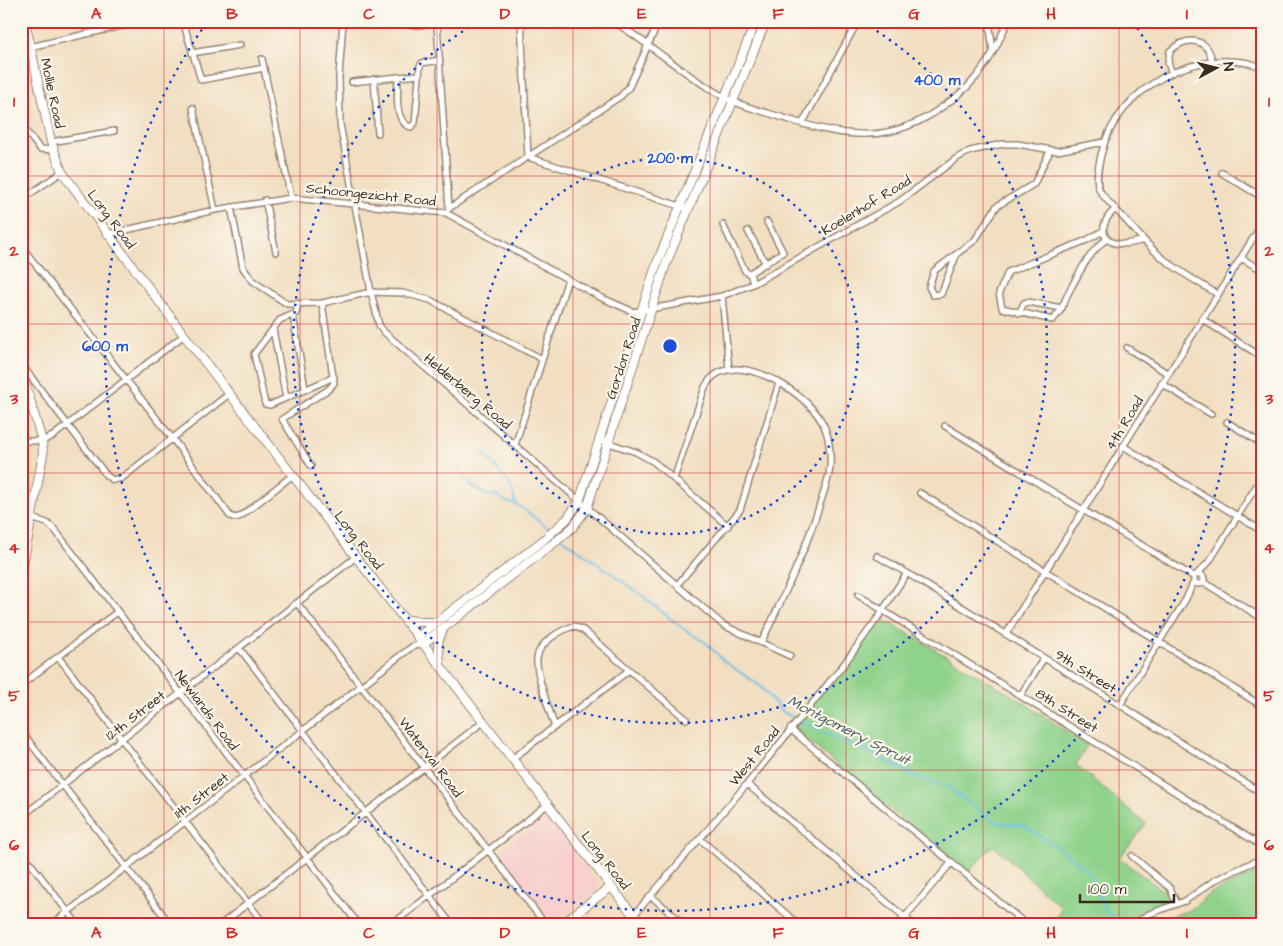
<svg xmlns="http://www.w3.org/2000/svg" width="1283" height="946" viewBox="0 0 1283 946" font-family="'Architects Daughter',sans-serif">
	<rect width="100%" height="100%" fill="#fbf7ec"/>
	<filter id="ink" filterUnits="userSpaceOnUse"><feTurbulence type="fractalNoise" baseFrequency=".02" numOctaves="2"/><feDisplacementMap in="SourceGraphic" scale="10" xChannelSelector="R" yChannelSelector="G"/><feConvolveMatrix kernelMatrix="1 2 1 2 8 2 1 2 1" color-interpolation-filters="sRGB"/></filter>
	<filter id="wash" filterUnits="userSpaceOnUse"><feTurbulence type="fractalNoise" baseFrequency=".0096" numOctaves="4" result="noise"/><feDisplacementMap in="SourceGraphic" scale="20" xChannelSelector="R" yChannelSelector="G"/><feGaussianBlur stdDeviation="1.12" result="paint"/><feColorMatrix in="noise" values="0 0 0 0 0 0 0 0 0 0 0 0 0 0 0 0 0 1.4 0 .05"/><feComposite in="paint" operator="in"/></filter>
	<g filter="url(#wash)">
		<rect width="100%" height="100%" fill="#f2dec1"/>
		<path fill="#f7d0cf" d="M545 816 598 883 597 890 554 922H550L499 853Z"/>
		<path fill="#8fd28b" stroke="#657e54" d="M882 618 1018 699 1087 745 1076 765 1146 824 1119 858 1167 894 1166 902 1135 920 1130 925H1051L1062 908 993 845 967 874 793 728Z
			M1262 870V925H1143L1190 910 1211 893Z"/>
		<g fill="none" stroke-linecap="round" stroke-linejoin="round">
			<path stroke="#69c1e7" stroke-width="2" d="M482 451 510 484 516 504 550 529
				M458 462 459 470 471 486 488 495 497 496 507 502 515 504
				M562 538 640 594 682 628 705 642 725 662 759 685 783 712 829 735 873 754 914 776 948 787 994 822 1024 826 1065 852 1090 874 1107 913 1127 925"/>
		</g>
	</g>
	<g filter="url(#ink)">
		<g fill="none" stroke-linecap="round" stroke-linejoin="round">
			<g stroke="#968470" stroke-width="8">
				<path id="street" d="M197 21 185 24V28L201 80 264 68
					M343 21 339 77 340 124 371 292 379 325 384 332 723 625 790 656
					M362 21 417 25 472 21
					M521 21 528 157 689 209
					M613 21C652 45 686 77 726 98 745 108 767 112 787 119 847 138 892 145 945 105 961 94 975 81 985 65 995 52 1001 36 1008 21
					M989 21 993 52
					M437 24 449 209
					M21 49 143 21
					M192 53 240 45
					M262 59 291 198
					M1172 73 1168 63 1170 51C1186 36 1209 37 1212 62
					M418 75 352 82 398 77C398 91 393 122 411 127L415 123 420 66 422 63 440 60
					M374 79 378 133
					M193 108 215 210
					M802 124 858 21
					M21 125 40 149 53 150
					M51 142 114 131
					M1222 173 1262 197
					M21 200 62 172
					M265 200 276 252
					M231 207 243 268 253 281 287 304 322 303 371 292 403 293 430 300 542 359
					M451 207 621 96 629 87 659 21
					M1116 209C1106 216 1096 234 1112 242 1121 246 1134 243 1144 240
					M723 225 745 271 750 274
					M748 231 766 264
					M1103 231 1087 240 1008 272 999 293 1002 308 1052 320C1062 313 1064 300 1070 290 1080 271 1090 251 1107 239
					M108 234 215 210 291 198 446 213 602 298 634 312 722 296 753 284 900 201 957 158 970 151 1003 144H1018L1057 151 1104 142
					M21 246 172 438 230 516 236 518 241 516 293 475
					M956 256 941 294 933 295 929 287 934 271 975 240 997 206 1034 184 1050 151
					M1241 258 1262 270
					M753 284 750 273 783 252 767 222
					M1217 294C1198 282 1178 271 1160 256 1146 244 1134 229 1121 215 1114 207 1103 198 1099 189 1095 179 1099 165 1101 155 1116 88 1198 44 1262 67
					M722 296 729 369
					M298 305 296 313 280 320 254 354 265 404 270 405 334 377
					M1019 313 1024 303 1028 302 1062 308
					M293 315 305 389
					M1202 319 1262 357
					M273 329 286 398
					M1127 348 1167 373
					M21 364 107 476 113 480 122 478 229 394
					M1161 383 1211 414
					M1227 422 1262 444
					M945 426C1028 478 1111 526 1194 577
					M600 440 636 452 654 462 728 526
					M21 441H42L53 436 184 335
					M515 445 568 279
					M1123 446 1262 531
					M311 466 282 419 329 389 334 383 322 303
					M674 479 705 387C728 343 805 390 822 422 829 434 831 453 830 467 829 480 823 494 819 507 804 554 783 598 761 643
					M920 493 1262 706
					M31 518 47 523 55 530 359 925
					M877 556 907 573
					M1194 579a5 5 0 1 1 10 0a5 5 0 1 1-10 0Z
					M1197 574 1209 562 1262 477
					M1203 582 1262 618
					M677 585 740 510 779 383
					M858 595 1262 846
					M297 603 546 925
					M1006 634 1262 224
					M240 649 452 925
					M59 658 265 925
					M21 685 117 612
					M1020 696 1044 658
					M1120 705 1186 599 1194 581
					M555 727C550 712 535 673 537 658 539 642 561 630 574 626L583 630 686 719
					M790 729 1027 925
					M21 731 171 925
					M512 759 628 671
					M747 784 914 925
					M21 817 356 557
					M700 839 799 925
					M21 851 78 925
					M1132 856 1170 888 1177 904
					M652 897 685 925
					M634 915 747 784 844 664 877 619 907 573 1262 793
					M51 925 405 652 413 646 424 643
					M220 925 483 722
					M391 925 547 805
					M898 925 952 862
					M1132 925 1149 914 1185 901 1215 880 1262 858"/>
			</g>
			<g stroke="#968470" stroke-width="10">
				<path id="secondary" d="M25 21 51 142 62 172 184 335 641 925
					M21 369 42 441 43 454 21 576
					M404 619 421 622H437
					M419 636 541 542 567 519 579 502 657 263 756 21
					M424 643 559 539 573 527 587 508 666 264 766 21
					M440 663 438 643 443 629
					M560 925 611 887"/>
			</g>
			<use href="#street" stroke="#fff" stroke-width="5"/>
			<use href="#secondary" stroke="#fff" stroke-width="8"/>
		</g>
	</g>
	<path fill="none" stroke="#d62828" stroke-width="1" stroke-opacity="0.55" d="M164 21V925M300 21V925M437 21V925M573 21V925M710 21V925M846 21V925M983 21V925M1119 21V925M21 176H1262M21 324H1262M21 473H1262M21 622H1262M21 770H1262"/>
	<g fill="none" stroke="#1d4ed8" stroke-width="2.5" stroke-dasharray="2.5 5">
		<circle cx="670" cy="346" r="188"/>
		<path d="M864 23A377 377 0 1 1 476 23"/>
		<path d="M1133 22A565 565 0 1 1 207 22"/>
	</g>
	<g text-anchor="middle" stroke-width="4.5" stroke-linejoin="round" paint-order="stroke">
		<g font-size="14" fill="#3b2a1e" stroke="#fbf7ec">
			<text transform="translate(53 93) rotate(78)" y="5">Mollie Road</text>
			<text transform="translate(371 194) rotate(6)" y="5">Schoongezicht Road</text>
			<text transform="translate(866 205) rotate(-31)" y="5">Koelenhof Road</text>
			<text transform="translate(112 219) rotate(53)" y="5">Long Road</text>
			<text transform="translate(623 358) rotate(-72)" y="5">Gordon Road</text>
			<text transform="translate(468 391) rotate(40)" y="5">Helderberg Road</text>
			<text transform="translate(1124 423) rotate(-59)" y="5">4th Road</text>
			<text transform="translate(359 540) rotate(52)" y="5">Long Road</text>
			<text transform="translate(1086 671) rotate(32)" y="5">9th Street</text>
			<text transform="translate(207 710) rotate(53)" y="5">Newlands Road</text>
			<text transform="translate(1067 710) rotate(32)" y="5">8th Street</text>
			<text transform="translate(135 715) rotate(-38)" y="5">12th Street</text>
			<text transform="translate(754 756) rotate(-51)" y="5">West Road</text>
			<text transform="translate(431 757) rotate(53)" y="5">Waterval Road</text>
			<text transform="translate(201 795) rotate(-38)" y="5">11th Street</text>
			<text transform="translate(606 860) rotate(52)" y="5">Long Road</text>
		</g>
		<g font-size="15" font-style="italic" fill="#49575a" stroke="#fbf7ec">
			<text transform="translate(849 730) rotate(27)" y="5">Montgomery Spruit</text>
		</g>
	</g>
	<circle cx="670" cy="346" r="8" fill="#1d4ed8" stroke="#fbf7ec" stroke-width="2.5"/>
	<g font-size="15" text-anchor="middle" font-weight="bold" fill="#1d4ed8" stroke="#fbf7ec" stroke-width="4.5" stroke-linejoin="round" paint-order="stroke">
		<text x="937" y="85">400 m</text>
		<text x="670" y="163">200 m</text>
		<text x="105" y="351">600 m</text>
	</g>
	<rect width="1283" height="946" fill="none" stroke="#fbf7ec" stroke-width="55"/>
	<g transform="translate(1216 68) rotate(83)" stroke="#fbf7ec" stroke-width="4" paint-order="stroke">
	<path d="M0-4L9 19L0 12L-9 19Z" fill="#3b2a1e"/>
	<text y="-8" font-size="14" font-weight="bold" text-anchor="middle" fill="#3b2a1e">N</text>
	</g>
	<path d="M1080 894v8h94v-8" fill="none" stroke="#3b2a1e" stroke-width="2.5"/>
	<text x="1088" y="894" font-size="15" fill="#3b2a1e" stroke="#fbf7ec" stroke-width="4" paint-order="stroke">100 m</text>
	<rect x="28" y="28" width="1228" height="890" fill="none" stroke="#d62828" stroke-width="2"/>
	<g font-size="16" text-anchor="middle" font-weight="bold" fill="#d62828">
		<text x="96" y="19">A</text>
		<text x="232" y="19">B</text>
		<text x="369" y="19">C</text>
		<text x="505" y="19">D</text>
		<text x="642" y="19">E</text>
		<text x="778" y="19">F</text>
		<text x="914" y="19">G</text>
		<text x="1051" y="19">H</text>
		<text x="1187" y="19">I</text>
		<text x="14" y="107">1</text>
		<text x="1269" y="107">1</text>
		<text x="14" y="256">2</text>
		<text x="1269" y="256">2</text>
		<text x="14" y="404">3</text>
		<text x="1269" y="404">3</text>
		<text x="14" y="553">4</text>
		<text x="1269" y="553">4</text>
		<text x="14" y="701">5</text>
		<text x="1269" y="701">5</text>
		<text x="14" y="850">6</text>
		<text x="1269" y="850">6</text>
		<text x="96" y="938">A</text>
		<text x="232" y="938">B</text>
		<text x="369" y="938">C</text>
		<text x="505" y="938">D</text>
		<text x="642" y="938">E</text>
		<text x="778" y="938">F</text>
		<text x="914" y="938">G</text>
		<text x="1051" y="938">H</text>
		<text x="1187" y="938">I</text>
	</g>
</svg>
